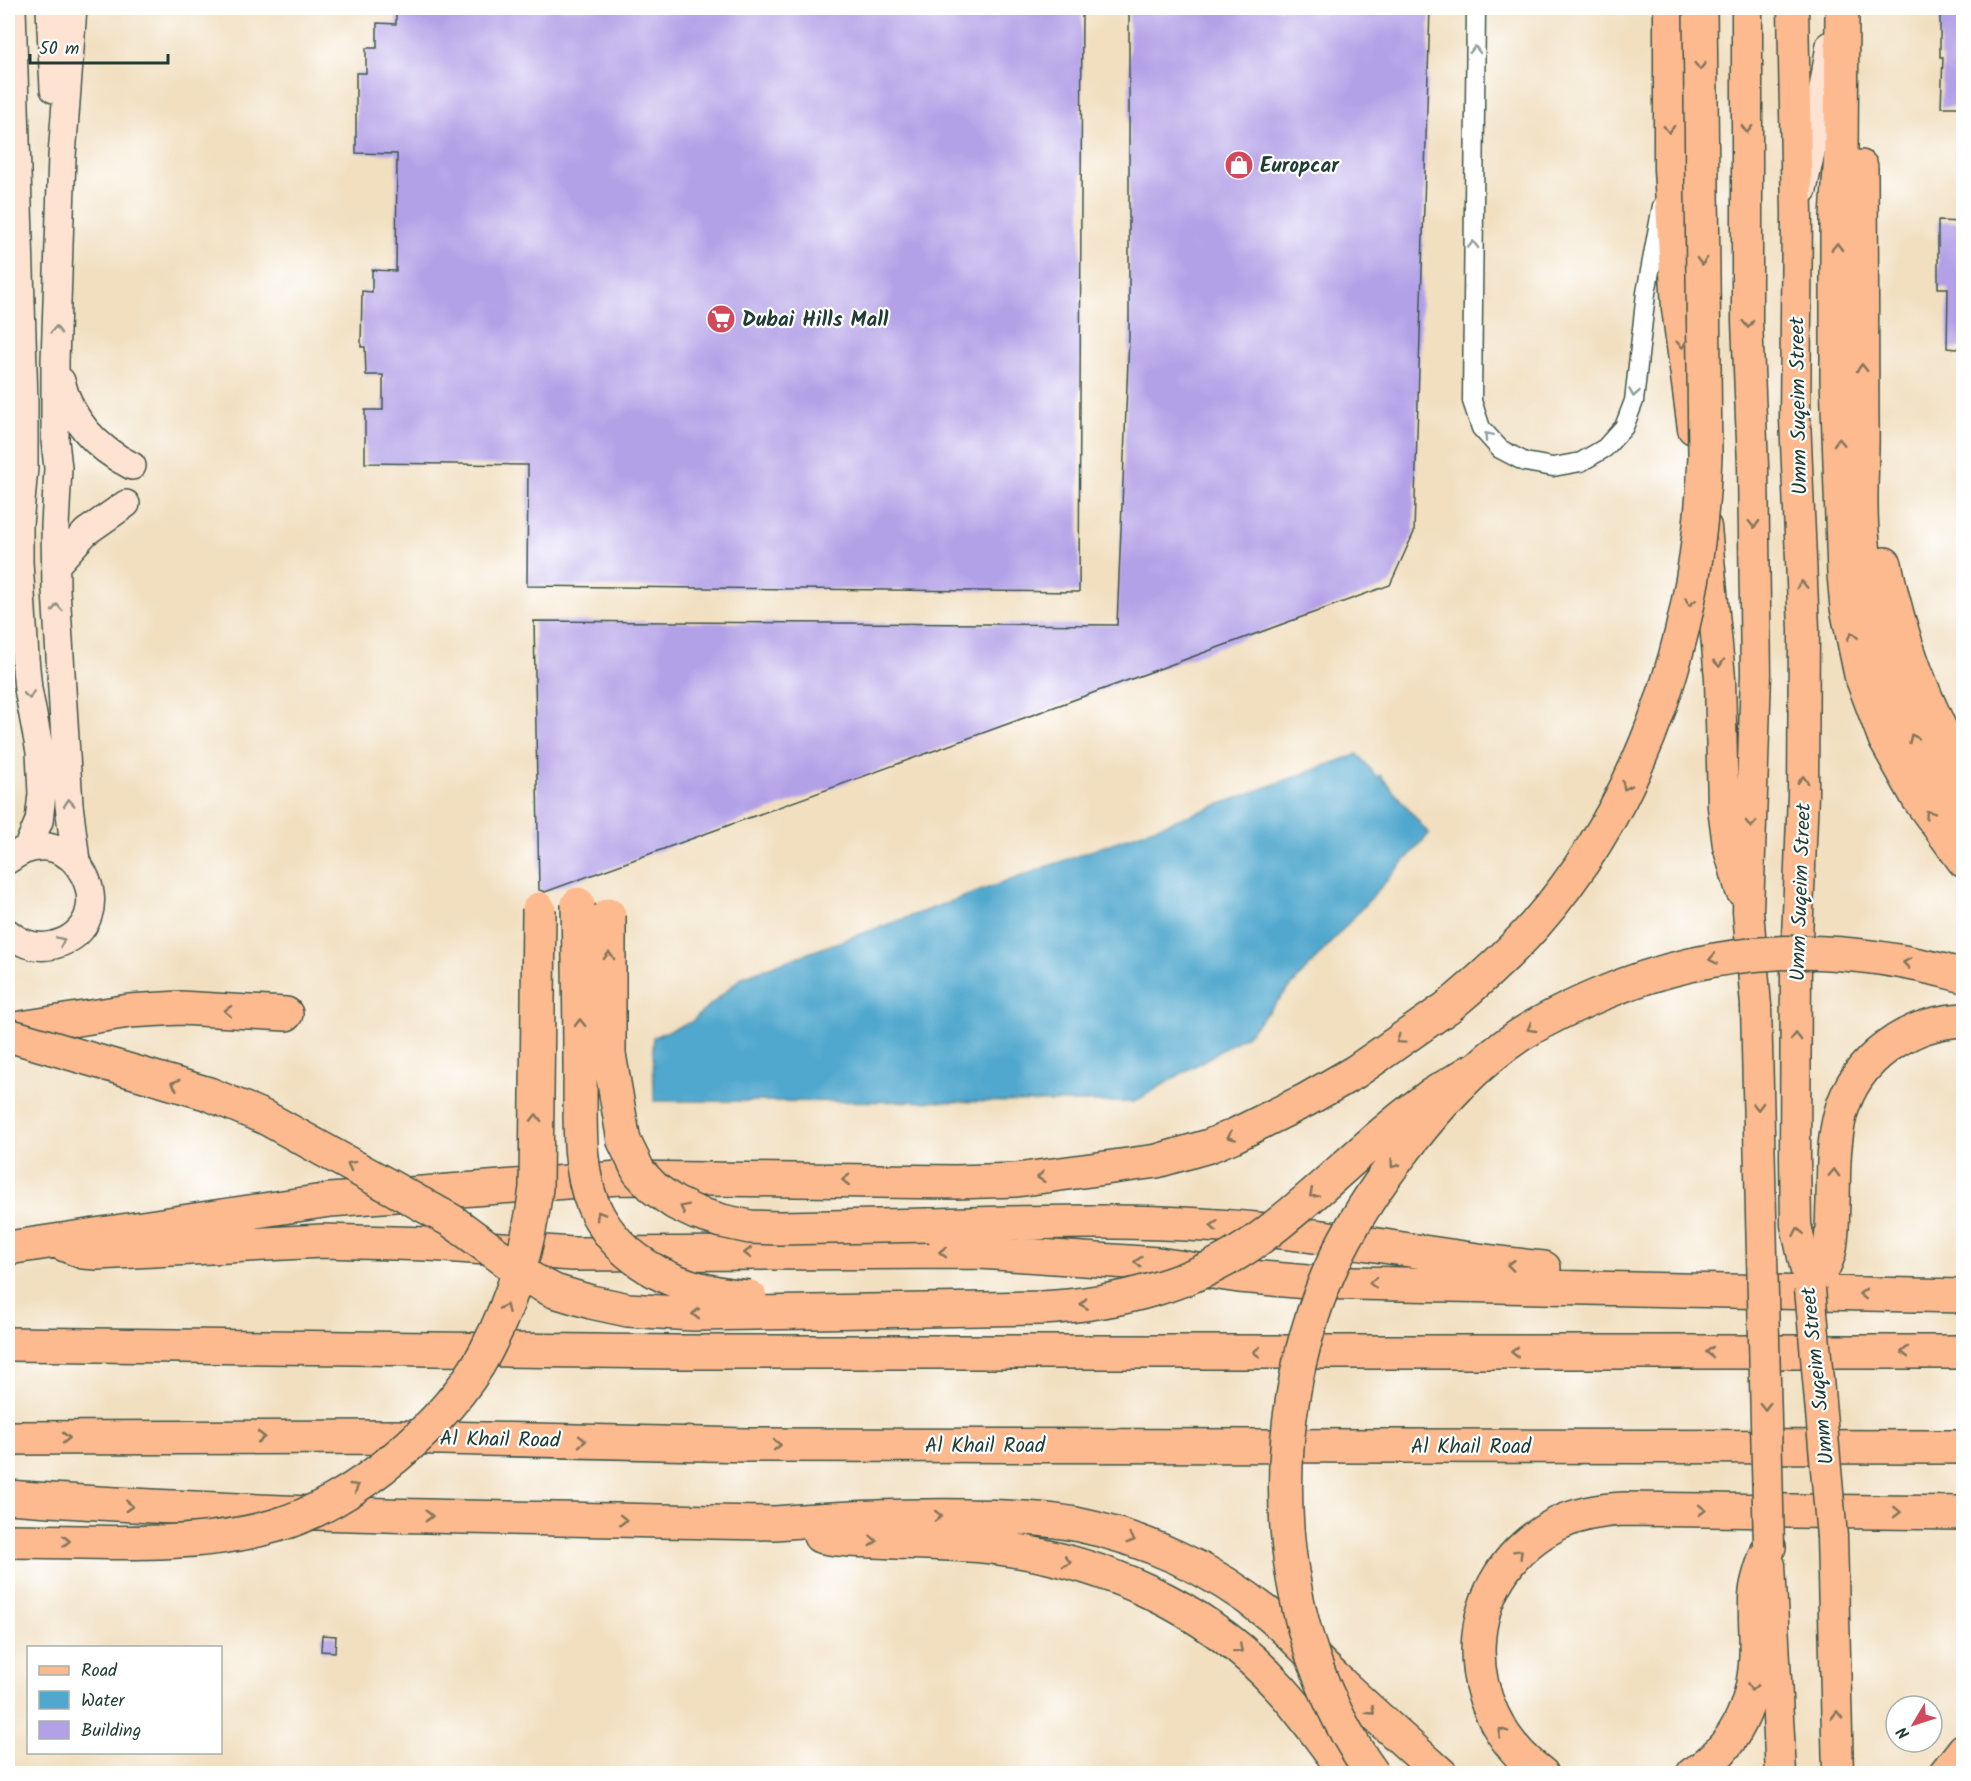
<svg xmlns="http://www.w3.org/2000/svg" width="1971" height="1781" viewBox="0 0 1971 1781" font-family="Kalam,sans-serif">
	<rect width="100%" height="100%" fill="#fff"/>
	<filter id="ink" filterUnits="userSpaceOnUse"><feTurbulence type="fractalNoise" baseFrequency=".0167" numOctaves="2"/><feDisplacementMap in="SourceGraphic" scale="12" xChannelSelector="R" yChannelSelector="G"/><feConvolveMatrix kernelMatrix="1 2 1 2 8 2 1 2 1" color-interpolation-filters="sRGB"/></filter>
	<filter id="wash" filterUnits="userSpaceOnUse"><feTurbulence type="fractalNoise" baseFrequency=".008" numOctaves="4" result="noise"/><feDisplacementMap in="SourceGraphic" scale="24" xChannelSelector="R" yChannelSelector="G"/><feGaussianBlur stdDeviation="1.35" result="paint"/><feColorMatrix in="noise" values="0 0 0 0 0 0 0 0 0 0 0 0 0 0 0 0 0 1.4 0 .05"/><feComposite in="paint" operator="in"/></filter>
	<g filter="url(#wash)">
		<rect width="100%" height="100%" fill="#f1dfc0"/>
		<path fill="#51a8ce" stroke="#387281" stroke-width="1.5" d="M1358 754 1377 777 1380 775 1429 834 1247 1035 1134 1102 654 1101 653 1037 691 1022 742 977Z"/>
		<g id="blocks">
			<path fill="#b3a1e7" d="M396 8H1082L1079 592 527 586 528 465 365 463V410H383V375H366L365 347H361L362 291 372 292V270L396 271 397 154 356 153V73H366V48H377V23L396 24Z
				M1129 8H1430L1414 532 1390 585 545 892 539 890 534 621 1117 625 1129 337Z
				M1940 10H1964V107H1941L1943 57H1940Z
				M1938 221 1964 222V345L1957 349 1947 348 1948 288H1938Z
				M322 1635 336 1636 335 1652 321 1651Z"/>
		</g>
	</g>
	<g filter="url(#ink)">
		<use href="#blocks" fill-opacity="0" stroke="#3e5549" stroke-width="1.5"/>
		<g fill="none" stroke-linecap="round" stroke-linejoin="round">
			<g stroke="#3e5549" stroke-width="21">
				<path id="street" d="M1476 8 1472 401 1481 428 1500 449 1525 462 1553 467 1581 462 1605 448 1624 427 1634 401 1646 293 1662 206"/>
			</g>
			<g stroke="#3e5549" stroke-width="30">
				<path id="secondary" d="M12 8 24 402V467L19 525V562L25 658 28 689 40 752 42 794 39 821 27 849
					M50 8 54 89
					M73 8 62 156 55 361V441L58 468 55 526 56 590 69 805 76 861
					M1803 190 1819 114 1830 45
					M61 381C71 421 96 448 132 466
					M56 565 86 532 126 504
					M8 860C74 808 130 924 54 945 37 949 21 944 8 933"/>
			</g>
			<g stroke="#3e5549" stroke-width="33">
				<path id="primary" d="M1669 8V169L1677 308 1693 429
					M1747 8V321L1753 466 1756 674 1748 911 1756 1006
					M1793 8 1797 214 1795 419 1804 629 1803 795 1796 961 1795 1158 1796 1225 1810 1289
					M1706 527 1720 678 1723 807 1728 846 1741 891
					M1832 1537 1838 1774
					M1770 1565 1781 1774"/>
			</g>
			<g stroke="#3e5549" stroke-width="36">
				<path id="highway" d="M1842 8 1841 153 1837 217V379L1844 574 1847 608 1861 675 1885 739 1918 798 1964 861
					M1861 167C1861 252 1861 337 1862 422 1863 459 1859 495 1862 532 1871 646 1899 730 1964 825
					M1885 564C1900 639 1926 708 1964 774
					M8 1030 129 1011 180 1008 286 1014
					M929 1225C1044 1222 1159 1218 1274 1231 1364 1241 1453 1259 1544 1268
					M58 1242 83 1252 97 1253 322 1241 429 1244 573 1254 979 1252 1158 1264 1239 1276 1307 1282 1964 1296
					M8 1248 330 1200 619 1178 956 1182 1016 1180 1157 1161 1209 1146 1233 1136 1306 1100 1355 1072 1448 1007
					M1810 1289C1818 1278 1825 1267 1829 1253 1833 1237 1832 1220 1833 1203 1834 1141 1832 1087 1887 1047 1910 1030 1936 1021 1964 1020
					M8 1344 678 1352H1964
					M8 1438 397 1437 748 1445 1964 1447
					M8 1497C263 1516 519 1518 775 1523 839 1518 902 1515 966 1516 1002 1517 1039 1517 1075 1524 1144 1538 1213 1569 1267 1613 1292 1633 1313 1658 1336 1679 1371 1712 1406 1743 1441 1774
					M820 1536C837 1541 857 1540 874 1541 913 1543 954 1543 992 1547 1102 1561 1205 1605 1280 1688 1304 1714 1325 1745 1347 1774
					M1542 1774C1453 1709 1456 1576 1557 1524 1578 1514 1600 1510 1623 1509L1964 1513
					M1693 1774C1735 1747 1754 1705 1756 1656 1757 1635 1754 1613 1756 1591 1758 1576 1764 1561 1769 1547
					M1945 1774 1964 1750"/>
			</g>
			<use href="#street" stroke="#fff" stroke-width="18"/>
			<use href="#secondary" stroke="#fee3d2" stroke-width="27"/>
			<use href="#primary" stroke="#fcba8e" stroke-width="30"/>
			<use href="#highway" stroke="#fcba8e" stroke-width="33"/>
			<g stroke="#3e5549" stroke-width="33" stroke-linecap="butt">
				<path id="primary-bridge" d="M1756 1006 1769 1547
					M1810 1289 1832 1537"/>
			</g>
			<g stroke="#3e5549" stroke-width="36" stroke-linecap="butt">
				<path id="highway-bridge" d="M578 904C579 958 580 1011 580 1064 581 1108 576 1165 593 1205 620 1267 687 1293 750 1297
					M609 915V1054L624 1141 639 1172 655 1189 675 1203 696 1213 722 1221 750 1227 780 1228 929 1225
					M1448 1007C1478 982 1508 955 1534 926 1648 796 1699 626 1705 456L1700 8
					M8 1035 209 1094 266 1118 452 1221 531 1279 554 1291 591 1302 628 1310 693 1314 1041 1308C1117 1304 1198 1284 1260 1238 1313 1199 1358 1151 1410 1111L1430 1096 1475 1069
					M8 1541C94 1541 190 1550 274 1526 351 1505 449 1423 486 1351 513 1299 529 1247 536 1188L539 909
					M1373 1774C1270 1632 1261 1428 1330 1270 1350 1225 1378 1183 1409 1144 1441 1103 1476 1064 1520 1035 1545 1019 1573 1006 1601 994 1722 943 1837 941 1964 976"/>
			</g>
			<use href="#primary-bridge" stroke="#fcba8e" stroke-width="30"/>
			<use href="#highway-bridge" stroke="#fcba8e" stroke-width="33"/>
		</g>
		<defs><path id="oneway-chevron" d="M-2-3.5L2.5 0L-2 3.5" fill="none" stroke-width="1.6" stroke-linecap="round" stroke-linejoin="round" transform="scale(1.5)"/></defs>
		<g stroke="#8f9e9a">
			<use href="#oneway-chevron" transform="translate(1475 50) rotate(-89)"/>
			<use href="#oneway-chevron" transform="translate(1473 245) rotate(-89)"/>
			<use href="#oneway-chevron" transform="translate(1634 393) rotate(99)"/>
			<use href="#oneway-chevron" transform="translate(1488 436) rotate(-131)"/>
		</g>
		<g stroke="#82755c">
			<use href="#oneway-chevron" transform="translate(1700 66) rotate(90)"/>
			<use href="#oneway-chevron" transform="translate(1669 129) rotate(90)"/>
			<use href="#oneway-chevron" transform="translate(1747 129) rotate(90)"/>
			<use href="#oneway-chevron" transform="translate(1837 247) rotate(-89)"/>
			<use href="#oneway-chevron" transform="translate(1702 261) rotate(89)"/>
			<use href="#oneway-chevron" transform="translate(1748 324) rotate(89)"/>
			<use href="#oneway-chevron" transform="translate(1682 344) rotate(83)"/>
			<use href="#oneway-chevron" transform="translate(1862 368) rotate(-91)"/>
			<use href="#oneway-chevron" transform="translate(1839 442) rotate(-92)"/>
			<use href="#oneway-chevron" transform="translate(1754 524) rotate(89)"/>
			<use href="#oneway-chevron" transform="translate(1802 585) rotate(-92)"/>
			<use href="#oneway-chevron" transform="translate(1690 602) rotate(101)"/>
			<use href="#oneway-chevron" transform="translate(1852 636) rotate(-101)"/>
			<use href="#oneway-chevron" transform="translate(1719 663) rotate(85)"/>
			<use href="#oneway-chevron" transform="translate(1913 738) rotate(-115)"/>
			<use href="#oneway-chevron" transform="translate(1803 780) rotate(-90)"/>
			<use href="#oneway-chevron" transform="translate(1626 786) rotate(116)"/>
			<use href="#oneway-chevron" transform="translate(1929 814) rotate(-125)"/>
			<use href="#oneway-chevron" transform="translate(1751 824) rotate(92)"/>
			<use href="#oneway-chevron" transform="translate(609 956) rotate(-90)"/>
			<use href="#oneway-chevron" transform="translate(1713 959) rotate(169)"/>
			<use href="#oneway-chevron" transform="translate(1907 963) rotate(-171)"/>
			<use href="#oneway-chevron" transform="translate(228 1011) rotate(-177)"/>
			<use href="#oneway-chevron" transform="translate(580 1023) rotate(-91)"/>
			<use href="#oneway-chevron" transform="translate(1531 1028) rotate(149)"/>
			<use href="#oneway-chevron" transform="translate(1796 1037) rotate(-90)"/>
			<use href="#oneway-chevron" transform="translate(1400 1040) rotate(145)"/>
			<use href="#oneway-chevron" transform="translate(175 1084) rotate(-163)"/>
			<use href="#oneway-chevron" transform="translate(1758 1106) rotate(89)"/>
			<use href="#oneway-chevron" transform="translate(536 1118) rotate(-89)"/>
			<use href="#oneway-chevron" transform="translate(1231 1136) rotate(156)"/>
			<use href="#oneway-chevron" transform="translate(1394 1164) rotate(126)"/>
			<use href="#oneway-chevron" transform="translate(351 1165) rotate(-151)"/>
			<use href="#oneway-chevron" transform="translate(1834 1173) rotate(-88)"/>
			<use href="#oneway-chevron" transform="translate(1041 1177) rotate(174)"/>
			<use href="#oneway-chevron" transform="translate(846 1180) rotate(-179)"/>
			<use href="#oneway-chevron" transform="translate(1313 1194) rotate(140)"/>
			<use href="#oneway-chevron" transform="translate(684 1208) rotate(-154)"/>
			<use href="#oneway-chevron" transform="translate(600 1215) rotate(-121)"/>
			<use href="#oneway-chevron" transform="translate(1214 1226) rotate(-175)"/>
			<use href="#oneway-chevron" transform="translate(1798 1232) rotate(-101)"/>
			<use href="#oneway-chevron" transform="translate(943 1252) rotate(180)"/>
			<use href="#oneway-chevron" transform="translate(748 1253) rotate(180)"/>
			<use href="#oneway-chevron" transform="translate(1138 1262) rotate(-175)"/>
			<use href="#oneway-chevron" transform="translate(1511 1265) rotate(-173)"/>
			<use href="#oneway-chevron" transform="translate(1373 1283) rotate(-178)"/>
			<use href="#oneway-chevron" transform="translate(1863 1294) rotate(-179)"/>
			<use href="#oneway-chevron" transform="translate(1084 1304) rotate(172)"/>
			<use href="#oneway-chevron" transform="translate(505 1308) rotate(-66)"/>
			<use href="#oneway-chevron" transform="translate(696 1314) rotate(180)"/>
			<use href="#oneway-chevron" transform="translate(1257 1352) rotate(180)"/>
			<use href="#oneway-chevron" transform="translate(1515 1352) rotate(180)"/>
			<use href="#oneway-chevron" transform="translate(1710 1352) rotate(180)"/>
			<use href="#oneway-chevron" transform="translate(1905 1352) rotate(180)"/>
			<use href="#oneway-chevron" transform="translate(1765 1406) rotate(89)"/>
			<use href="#oneway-chevron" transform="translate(261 1437)"/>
			<use href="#oneway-chevron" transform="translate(66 1438)"/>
			<use href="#oneway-chevron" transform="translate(582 1441) rotate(1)"/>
			<use href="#oneway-chevron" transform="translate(777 1445)"/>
			<use href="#oneway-chevron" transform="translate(355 1487) rotate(-31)"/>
			<use href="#oneway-chevron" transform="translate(129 1506) rotate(3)"/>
			<use href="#oneway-chevron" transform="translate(1702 1510) rotate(1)"/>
			<use href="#oneway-chevron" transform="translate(1897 1512) rotate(1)"/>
			<use href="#oneway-chevron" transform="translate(429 1516) rotate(1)"/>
			<use href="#oneway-chevron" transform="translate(938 1516) rotate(1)"/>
			<use href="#oneway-chevron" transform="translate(623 1520) rotate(1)"/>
			<use href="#oneway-chevron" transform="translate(1131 1539) rotate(17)"/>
			<use href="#oneway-chevron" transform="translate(66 1541)"/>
			<use href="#oneway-chevron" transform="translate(873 1541) rotate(3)"/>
			<use href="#oneway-chevron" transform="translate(1519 1553) rotate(-45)"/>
			<use href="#oneway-chevron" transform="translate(1067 1562) rotate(13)"/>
			<use href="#oneway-chevron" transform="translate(1239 1649) rotate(40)"/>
			<use href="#oneway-chevron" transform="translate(1752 1687) rotate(100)"/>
			<use href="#oneway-chevron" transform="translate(1371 1711) rotate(42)"/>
			<use href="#oneway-chevron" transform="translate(1837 1715) rotate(-91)"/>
			<use href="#oneway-chevron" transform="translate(1502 1732) rotate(-125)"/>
		</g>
		<g stroke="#8e9083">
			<use href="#oneway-chevron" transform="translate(56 330) rotate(-88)"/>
			<use href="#oneway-chevron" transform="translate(57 608) rotate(-93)"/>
			<use href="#oneway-chevron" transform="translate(29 695) rotate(81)"/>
			<use href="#oneway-chevron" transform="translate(69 803) rotate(-94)"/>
			<use href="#oneway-chevron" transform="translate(61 941) rotate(-24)"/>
		</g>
	</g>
	<defs>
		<g id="shop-disc" transform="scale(1.5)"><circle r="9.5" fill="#d1495b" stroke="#fff"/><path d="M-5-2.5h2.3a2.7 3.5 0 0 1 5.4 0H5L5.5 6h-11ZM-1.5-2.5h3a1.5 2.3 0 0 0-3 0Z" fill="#fff"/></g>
		<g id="supermarket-disc" transform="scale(1.5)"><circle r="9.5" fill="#d1495b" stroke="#fff"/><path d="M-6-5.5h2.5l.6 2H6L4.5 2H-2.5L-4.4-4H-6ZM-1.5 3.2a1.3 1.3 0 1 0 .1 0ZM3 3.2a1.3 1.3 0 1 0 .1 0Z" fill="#fff"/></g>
	</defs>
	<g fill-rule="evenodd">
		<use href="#shop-disc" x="1239" y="165"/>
		<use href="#supermarket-disc" x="721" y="319"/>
	</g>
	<g text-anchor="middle" stroke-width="4.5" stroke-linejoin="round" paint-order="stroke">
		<g font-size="21" font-weight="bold" fill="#1f3d34" stroke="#fff" text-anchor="start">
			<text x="1260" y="172">Europcar</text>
			<text x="742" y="326">Dubai Hills Mall</text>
		</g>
		<g font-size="21" fill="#1f3d34" stroke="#fff">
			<text transform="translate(1798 406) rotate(-91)" y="7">Umm Suqeim Street</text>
			<text transform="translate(1800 892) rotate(-88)" y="7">Umm Suqeim Street</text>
			<text transform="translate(1817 1376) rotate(-96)" y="7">Umm Suqeim Street</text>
			<text transform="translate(500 1439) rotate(1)" y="7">Al Khail Road</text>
			<text x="985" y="1452">Al Khail Road</text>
			<text x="1471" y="1453">Al Khail Road</text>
		</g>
	</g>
	<rect width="1971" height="1781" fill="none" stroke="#fff" stroke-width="30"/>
	<rect x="27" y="1646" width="195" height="108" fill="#ffffff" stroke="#a5b1ae" stroke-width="1.5"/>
	<rect x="39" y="1666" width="30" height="9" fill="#fcba8e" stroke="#a5b1ae" stroke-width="1.5"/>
	<text x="81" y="1676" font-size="18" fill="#1f3d34">Road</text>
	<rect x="39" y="1691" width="30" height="18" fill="#51a8ce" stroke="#a5b1ae" stroke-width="1.5"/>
	<text x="81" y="1706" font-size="18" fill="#1f3d34">Water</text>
	<rect x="39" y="1721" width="30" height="18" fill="#b3a1e7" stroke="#a5b1ae" stroke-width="1.5"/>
	<text x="81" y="1736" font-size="18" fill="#1f3d34">Building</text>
	<g transform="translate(1914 1724) rotate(231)"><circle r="28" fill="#ffffff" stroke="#a5b1ae" stroke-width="1.5"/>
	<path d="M0-4.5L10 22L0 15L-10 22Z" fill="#d1495b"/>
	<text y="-9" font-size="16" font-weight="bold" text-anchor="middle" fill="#1f3d34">N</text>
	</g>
	<path d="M30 54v9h138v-9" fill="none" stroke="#1f3d34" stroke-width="3"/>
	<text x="39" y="54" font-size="18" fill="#1f3d34" stroke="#ffffff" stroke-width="4.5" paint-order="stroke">50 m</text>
</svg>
